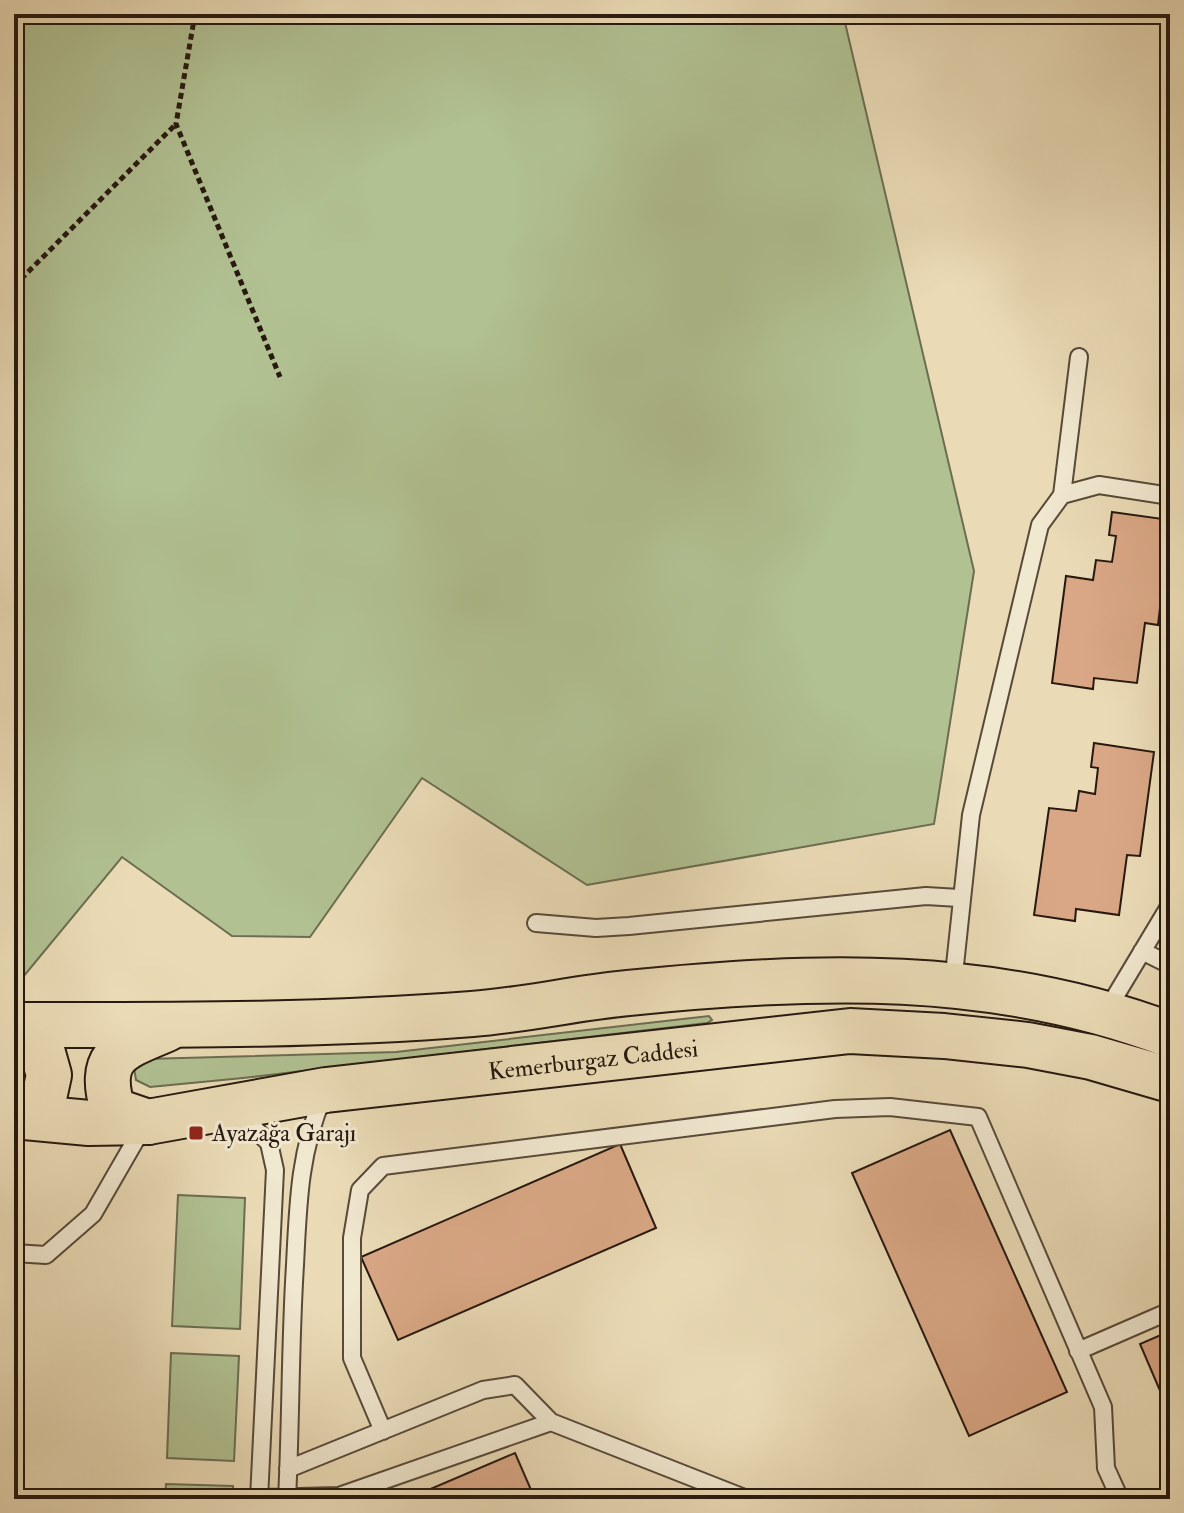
<svg xmlns="http://www.w3.org/2000/svg" width="1184" height="1513" viewBox="0 0 1184 1513" font-family="'IM FELL Double Pica',serif">
	<rect width="100%" height="100%" fill="#eadbb6"/>
	<filter id="stains"><feTurbulence type="fractalNoise" baseFrequency=".0025" numOctaves="4"/><feColorMatrix values="0 0 0 0 .2 0 0 0 0 .09 0 0 0 0 .02 0 0 0 .5 -.17"/></filter>
	<radialGradient id="worn" r=".72"><stop offset=".6" stop-color="#630" stop-opacity="0"/><stop offset="1" stop-color="#630" stop-opacity=".3"/></radialGradient>
	<path fill="#b1c192" stroke="#6c6d51" stroke-width="2" d="M14 14H843L974 571 934 824 587 885 422 778 310 937 232 936 122 857 14 988Z
		M709 1016 712 1020 707 1023 243 1078 150 1087 136 1080 134 1068 145 1059 396 1052Z
		M178 1195 245 1198 240 1329 172 1326Z
		M171 1353 239 1356 234 1461 167 1458Z
		M166 1484 233 1486V1499H165Z"/>
	<path fill="#d9a785" stroke="#271910" stroke-width="2" d="M1112 512 1170 520 1158 625 1145 623 1137 683 1094 678 1093 689 1052 683 1066 576 1093 580 1096 560 1112 562 1116 536 1109 535Z
		M1094 743 1154 752 1140 856 1127 855 1119 915 1076 909 1075 921 1034 915 1049 808 1076 811 1079 791 1095 794 1098 768 1091 767Z
		M950 1130 1067 1392 969 1436 852 1173Z
		M620 1144 656 1228 398 1340 361 1257Z
		M1170 1331V1414L1140 1344Z
		M515 1453 535 1499H407Z"/>
	<g fill="none" stroke-linecap="round" stroke-linejoin="round">
		<g stroke="#584a3a" stroke-width="20">
			<path id="lane" d="M1062 495 1079 357
				M536 923 596 928 629 926 926 896 959 898
				M1142 951 1170 965
				M953 984 971 815 1040 525 1062 495 1099 485 1170 496
				M1107 1010 1170 905
				M243 1109 251 1125 269 1143 275 1170 259 1499
				M14 1253 46 1255 93 1214 142 1129
				M1078 1351 1170 1311
				M383 1431 352 1358V1238L360 1190 383 1166 835 1109 890 1107 978 1117 1103 1407 1106 1468 1120 1499
				M288 1469 483 1390 515 1385 551 1422 747 1499
				M259 1498 339 1496 551 1422
				M287 1499C291 1421 290 1343 295 1265 298 1206 299 1152 323 1097"/>
		</g>
		<g stroke="#271910" stroke-width="48">
			<g id="primary">
				<path d="M14 1025C167 1025 320 1026 472 1014 525 1010 576 998 628 993 814 974 993 968 1170 1035"/>
				<path d="M14 1030 42 1050 49 1075 44 1098 17 1116"/>
				<path id="s1" d="M14 1116 89 1123 148 1122 326 1090 850 1031 944 1036 1028 1045 1091 1057 1170 1080"/>
				<path d="M148 1122 113 1110C96 1054 122 1048 167 1029"/>
			</g>
		</g>
		<path stroke="#271910" stroke-width="5" stroke-dasharray="6 4" stroke-linecap="butt" d="M195 14 176 124 280 377
			M14 286 176 124"/>
		<use href="#lane" stroke="#f1e8d0" stroke-width="16"/>
		<use href="#primary" stroke="#eadbb6" stroke-width="44"/>
	</g>
	<rect fill="#8f2418" stroke="#f1e8d0" stroke-width="3" x="188" y="1125" width="16" height="16" rx="4"/>
	<g text-anchor="middle" stroke-width="6" stroke-linejoin="round" paint-order="stroke">
		<g font-size="24" fill="#271910" stroke="#f1e8d0">
			<text dy="8" stroke="none"><textPath href="#s1" startOffset="584">Kemerburgaz Caddesi</textPath></text>
		</g>
		<g font-size="24" fill="#271910" stroke="#f1e8d0" text-anchor="start">
			<text x="212" y="1141">Ayazağa Garajı</text>
		</g>
	</g>
	<rect width="1184" height="1513" fill="none" stroke="#eadbb6" stroke-width="48"/>
	<rect x="16" y="16" width="1152" height="1481" fill="none" stroke="#271910" stroke-width="4"/>
	<rect x="24" y="24" width="1136" height="1465" fill="none" stroke="#271910" stroke-width="2"/>
	<rect width="100%" height="100%" filter="url(#stains)"/>
	<rect width="100%" height="100%" fill="url(#worn)"/>
</svg>
